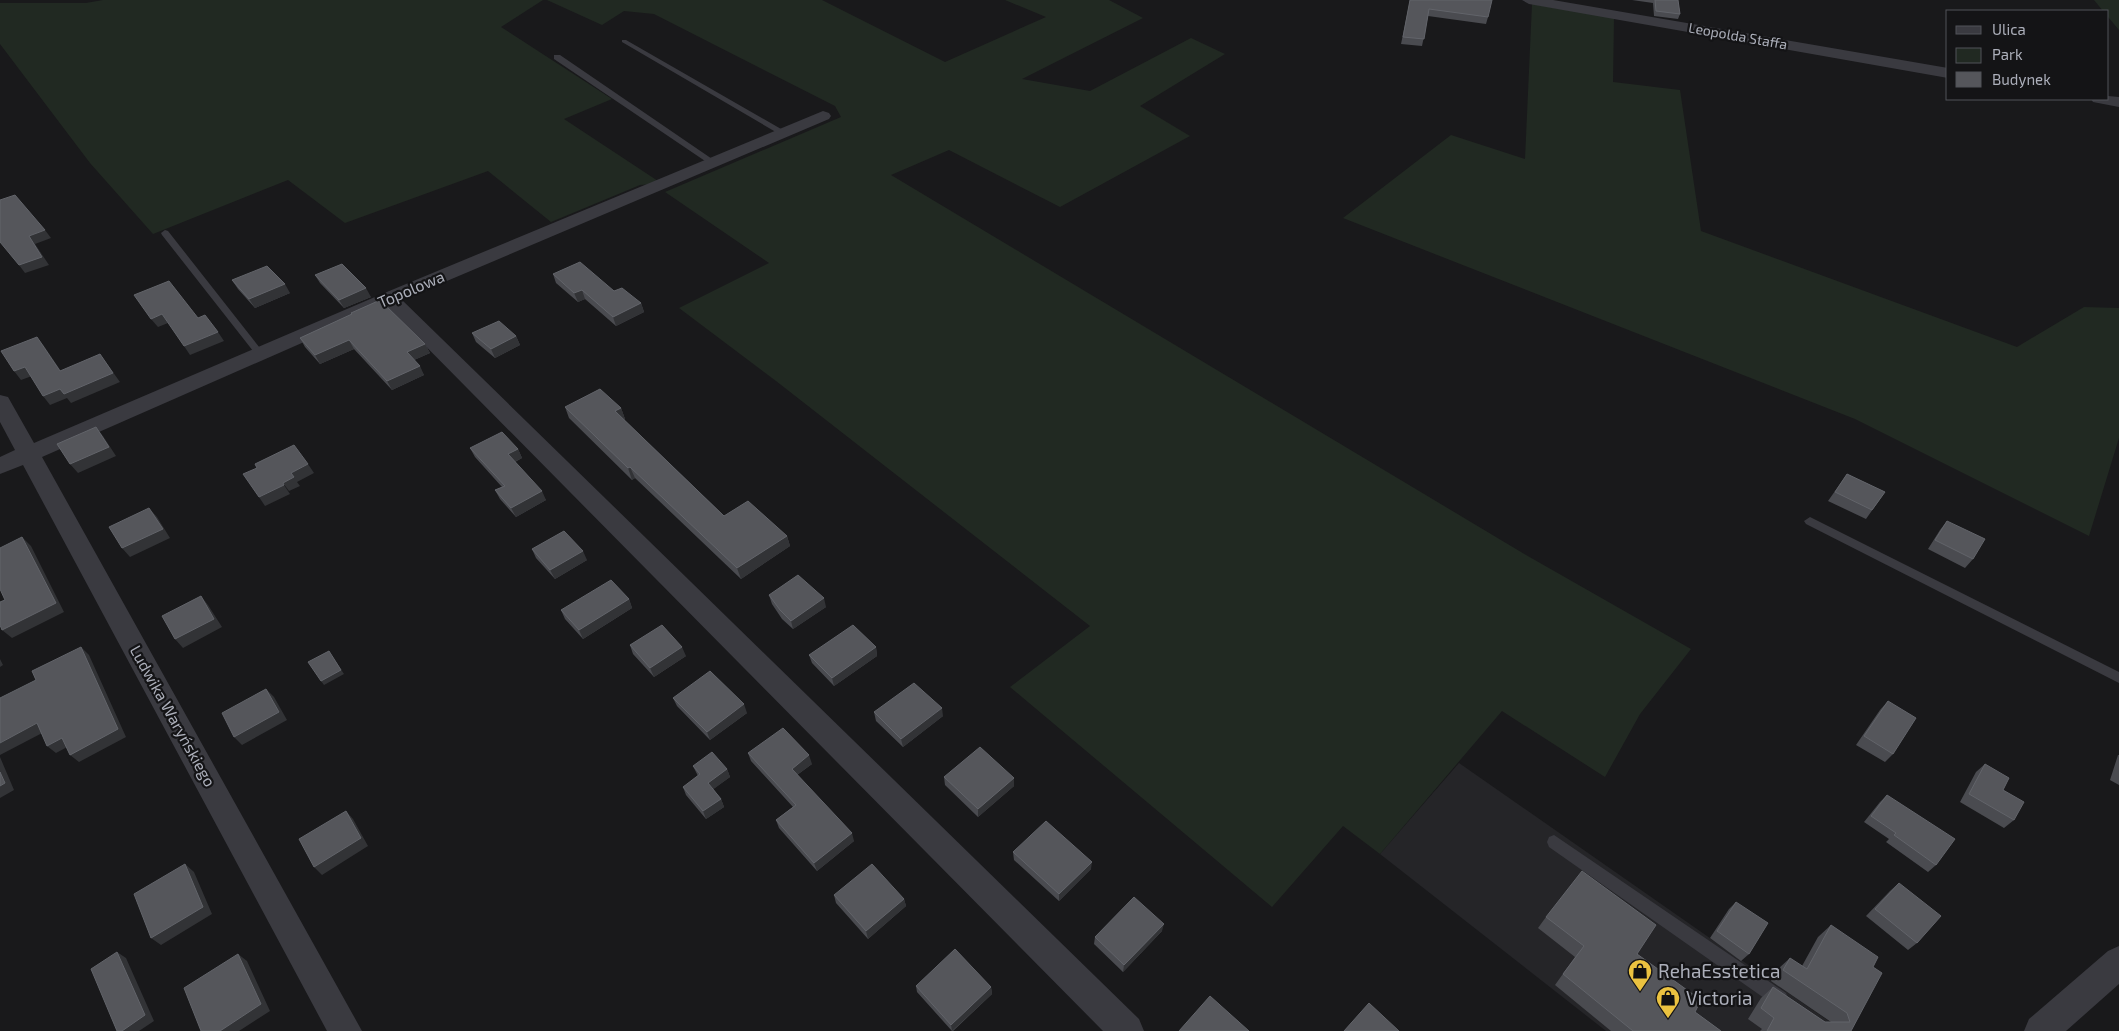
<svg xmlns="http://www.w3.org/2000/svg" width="2119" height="1031" viewBox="0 0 2119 1031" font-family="'Exo 2',sans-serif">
	<rect width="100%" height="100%" fill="#19191b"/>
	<path fill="#252528" d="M1459 763 1843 1031H1606L1380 854Z"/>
	<path fill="#212922" d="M103 0H543L501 27 612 99 564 119 658 181 654 184 640 185 551 222 488 171 345 223 288 180 153 234 90 163 0 44V3H86Z
		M547 0H822L945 62 1046 17 1005 0H1109L1143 18 1022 79 1090 91 1191 38 1225 54 1140 106 1190 136 1060 207 949 150 891 175 1526 555 1691 649 1640 714 1605 777 1502 711 1380 854 1343 826 1272 907 1010 687 1090 626 776 381 679 308 769 263 665 192 841 117 835 106 654 14 624 11 602 25Z
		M2094 0H2119V30L2108 17V11H2103Z
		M1532 4 1614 18 1613 82 1680 90 1701 231 2017 347 2084 307 2119 308V438L2089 536 1855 419 1343 218 1451 135 1525 159Z"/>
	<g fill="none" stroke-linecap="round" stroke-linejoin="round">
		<path fill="#3a3a40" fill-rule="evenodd" d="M622 40H626L788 133 781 135 622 42Z
			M554 55H560L718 163 711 165 554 59Z
			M165 230 168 231 263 352 265 354 263 356H257L162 235 161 233Z
			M1810 517 2119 672V683L1806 524 1804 521Z
			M1554 835 1786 993 1788 999 1786 1005 1780 1007 1774 1005 1549 847 1547 842 1549 837Z"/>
		<path fill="#3a3a40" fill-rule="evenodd" d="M1522 0H1553L1948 68V78L1529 4Z
			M2108 96 2119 97V107L2093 102 2091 99H2108Z
			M823 111 829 113 831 116 829 119 402 300 1139 1019 1144 1031H1103L386 306 42 457 362 1031H327L23 465 0 474V457L15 450 0 422V395L8 397 34 443 382 294Z
			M2119 946V984L2066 1031H2024L2029 1019 2108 951Z"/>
	</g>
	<path fill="#4a4b50" d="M1410 0 1488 17 1486 24 1428 16 1422 46 1401 44Z
		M1632 0H1678L1680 14 1678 19 1654 16 1653 3Z
		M553 274 614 291 641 303 644 312 616 326 585 299 578 302 556 283Z
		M315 275 371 297 344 308 320 283Z
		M232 280 290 293 255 308 238 289Z
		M351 313 425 344 430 353 414 360 424 375 392 390 354 349 320 364 305 347 300 338 352 314Z
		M472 333 516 336 520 345 495 358 476 342Z
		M565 407 621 408 625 419 624 420 724 516 787 536 790 546 741 579 635 478 632 480 569 418Z
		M470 448 518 449 522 458 515 462 546 500 516 517 500 499 495 490 502 487 475 457Z
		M1847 474 1885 492 1866 519 1828 501Z
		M1947 521 1973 559 1965 568 1928 549 1940 530Z
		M532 549 587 560 555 579 536 558Z
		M769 595 826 607 793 629 782 619 772 604Z
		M629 599 632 608 583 639 565 619 561 610Z
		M630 645 686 656 654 677 633 654Z
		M876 647 877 656 834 686 812 663 809 655Z
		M673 698 747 713 710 740 677 706Z
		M1888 701 1893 754 1885 762 1856 745 1880 710Z
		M874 712 943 716 903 747 876 721Z
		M748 753 812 764 797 775 854 841 817 871 779 828 776 820 793 807 751 761Z
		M2118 755H2119V785L2110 780Z
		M1985 764 2003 790 2014 820 2004 828 1960 802 1976 772Z
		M693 766 727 769 730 777 713 789 721 799 724 807 706 819 686 795 683 787 698 776Z
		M944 777 1014 786 978 817 945 785Z
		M1887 795 1936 865 1928 872 1886 842 1889 839 1864 822 1880 802Z
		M1013 852 1091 869 1059 901 1014 860Z
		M1899 883 1917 943 1908 950 1866 916 1890 891Z
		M834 895 904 899 906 906 868 939 836 903Z
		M1736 902 1749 954 1741 961 1710 938 1729 909Z
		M1546 917 1637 954 1695 1012 1721 1031H1611L1555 985 1575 957 1538 928Z
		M1831 925 1873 967 1851 1031H1760L1762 1029 1748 1019 1761 998 1773 987 1825 1022H1831L1771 981 1778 969 1790 958 1802 966 1818 937Z
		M1162 931 1123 972 1094 944 1095 937Z
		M916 986 991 987 992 994 953 1031H952L917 992Z"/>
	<path fill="#323336" d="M45 230 51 238 35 244 49 265 25 273 19 265 29 236Z
		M285 284 290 293 255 308 249 299Z
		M366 288 371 297 344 308 339 300Z
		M582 290 585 299 578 302 574 293Z
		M641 303 644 312 616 326 613 317Z
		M162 314 168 323 158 327 151 319Z
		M218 332 224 341 190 355 184 346Z
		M516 336 520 345 495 358 491 349Z
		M37 337 44 346 67 380 60 371Z
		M349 340 354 349 320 364 315 355Z
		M425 344 430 353 412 361 407 352Z
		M100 354 120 382 71 403 67 398 50 405 43 396Z
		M420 366 424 375 392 390 387 381Z
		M25 367 32 376 21 380 14 371Z
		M621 408 625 419 619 422 615 411Z
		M96 427 103 436 116 456 78 473 70 464Z
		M518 449 522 458 512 463 508 454Z
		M308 464 314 473 297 482 300 486 289 491 283 483 291 473Z
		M630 467 635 478 632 480 628 468Z
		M284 485 290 494 265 506 259 497Z
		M542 491 546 500 516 517 511 508Z
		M149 508 157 517 170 538 130 557 122 548Z
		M787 536 790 546 741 579 737 568Z
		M22 537 31 546 64 612 12 638 2 630Z
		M583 551 587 560 555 579 550 570Z
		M201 596 208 605 222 627 183 648 175 639Z
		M824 598 826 607 793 629 791 621Z
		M629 599 632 608 583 639 579 630Z
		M81 647 89 655 126 737 79 762 70 755Z
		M682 647 686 656 654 677 650 668Z
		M876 647 877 656 834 686 832 678Z
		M329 651 344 674 324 685 321 681Z
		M0 659 3 665 0 667Z
		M266 689 274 697 287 720 242 745 234 737Z
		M744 704 747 713 710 740 707 732Z
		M942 708 943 716 903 747 901 739Z
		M37 723 46 731 0 755V743Z
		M62 738 71 745 56 753 47 746Z
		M809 755 812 764 794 777 792 769Z
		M0 757 14 790 0 798Z
		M727 769 730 777 711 791 708 783Z
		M1014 778V786L978 817V809Z
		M721 799 724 807 706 819 703 811Z
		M346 811 353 819 368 846 322 875 314 867Z
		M852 833 854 841 817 871 814 863Z
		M1092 862 1091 869 1059 901V894Z
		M185 864 194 872 212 914 161 945 151 938Z
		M904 899 906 906 868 939 866 931Z
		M1164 924 1162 931 1123 972 1124 965Z
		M117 952 126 958 154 1021 139 1031H122Z
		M238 954 247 961 270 1011 239 1031H220Z
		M991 987 992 994 952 1031 951 1025Z"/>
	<path fill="#55565b" stroke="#62646a" d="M1410 0H1492L1488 17 1429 9 1424 39 1403 37Z
		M1655 0H1678L1680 14 1656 11Z
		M15 195 45 230 29 236 42 257 19 265 0 242V200Z
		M580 262 614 291 622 288 641 303 613 317 582 290 574 293 553 274Z
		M342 264 366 288 339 300 315 275Z
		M267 266 285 284 249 299 232 280Z
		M169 281 198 318 205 315 218 332 184 346 162 314 151 319 134 295Z
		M378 301 382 302 425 344 407 352 420 366 387 381 349 340 315 355 300 338 352 314 351 313Z
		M499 321 516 336 491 349 472 333Z
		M37 337 60 371 100 354 113 373 64 394 60 389 43 396 25 367 14 371 1 351Z
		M600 389 621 408 615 411 724 516 748 501 787 536 737 568 630 467 628 468 565 407Z
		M96 427 109 447 70 464 57 444Z
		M502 432 518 449 508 454 542 491 511 508 495 490 505 486 470 448Z
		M294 445 308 464 291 473 294 477 283 483 284 485 259 497 243 474 257 468 255 464Z
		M1847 474 1885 492 1872 510 1835 492Z
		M149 508 163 529 122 548 109 527Z
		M1947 521 1985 539 1973 559 1935 540Z
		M564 531 583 551 550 570 532 549Z
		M22 537 56 603 2 630 0 625V602L5 600 0 589V548Z
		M798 575 824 598 791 621 780 610 769 595Z
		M611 580 629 599 579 630 561 610Z
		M201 596 214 619 175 639 162 616Z
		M662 625 682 647 650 668 630 645Z
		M853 625 876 647 832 678 809 655Z
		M81 647 118 729 70 755 62 738 47 746 37 723 0 743V698L36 680 32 671Z
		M329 651 341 670 321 681 308 662Z
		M710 671 744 704 707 732 673 698Z
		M914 683 942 708 901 739 874 712Z
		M266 689 279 712 234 737 222 713Z
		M1888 701 1916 718 1893 754 1864 736Z
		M783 728 809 755 792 769 852 833 814 863 776 820 796 805 748 753Z
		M980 747 1014 778 978 809 944 777Z
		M712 752 727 769 708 783 721 799 703 811 683 787 700 774 693 766Z
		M1985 764 2009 778 2003 790 2024 802 2014 820 1969 794Z
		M0 772 5 783 0 786Z
		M1887 795 1955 839 1936 865 1894 835 1896 833 1871 816Z
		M346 811 361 838 314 867 299 839Z
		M1046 821 1092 862 1059 894 1013 852Z
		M185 864 203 907 151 938 134 894Z
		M872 864 904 899 866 931 834 895Z
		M1582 871 1656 925 1637 954 1701 1000 1695 1012 1721 1031H1633L1563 974 1584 946 1546 917Z
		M1899 883 1941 916 1917 943 1875 909Z
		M1134 897 1164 924 1124 965 1095 937Z
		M1736 902 1768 923 1749 954 1717 931Z
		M1831 925 1878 957 1873 967 1882 973 1851 1031H1767L1774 1018 1761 1008 1773 987 1825 1022H1850L1847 1013 1783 970 1790 958 1807 969Z
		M955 949 991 987 951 1025 916 986Z
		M117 952 145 1015 122 1031H117L91 969Z
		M238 954 261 1004 220 1031H201L184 988Z
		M1210 996 1249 1031H1179Z
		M1369 1003 1399 1031H1344Z"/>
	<defs>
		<g id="shop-pin" transform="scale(1.25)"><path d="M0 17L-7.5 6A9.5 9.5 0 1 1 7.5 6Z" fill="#ebc240" stroke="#141416"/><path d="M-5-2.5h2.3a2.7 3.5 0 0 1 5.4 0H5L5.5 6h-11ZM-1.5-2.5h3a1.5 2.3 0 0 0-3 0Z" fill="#111"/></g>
	</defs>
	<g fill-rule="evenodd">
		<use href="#shop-pin" x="1640" y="971"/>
		<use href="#shop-pin" x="1668" y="998"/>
	</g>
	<g text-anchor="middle" stroke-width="4.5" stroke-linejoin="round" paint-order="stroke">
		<g font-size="14" fill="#acafba" stroke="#141416">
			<text transform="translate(1738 36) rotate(10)" y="5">Leopolda Staffa</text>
		</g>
		<g font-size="16" fill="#acafba" stroke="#141416">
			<text transform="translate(411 289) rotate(-23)" y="6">Topolowa</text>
			<text transform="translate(173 716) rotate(61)" y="6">Ludwika Waryńskiego</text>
		</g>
		<g font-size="19" fill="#acafba" stroke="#141416" text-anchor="start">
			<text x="1658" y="978">RehaEsstetica</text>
			<text x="1686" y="1005">Victoria</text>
		</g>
	</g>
	<rect x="1946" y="10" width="162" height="90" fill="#141416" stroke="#515258"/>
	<rect x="1956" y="26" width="25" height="8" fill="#3a3a40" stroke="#515258"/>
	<text x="1992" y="35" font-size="15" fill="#acafba">Ulica</text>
	<rect x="1956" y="48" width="25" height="15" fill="#212922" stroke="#515258"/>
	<text x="1992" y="60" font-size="15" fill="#acafba">Park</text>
	<rect x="1956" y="72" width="25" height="15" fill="#55565b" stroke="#515258"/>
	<text x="1992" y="85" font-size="15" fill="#acafba">Budynek</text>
</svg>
